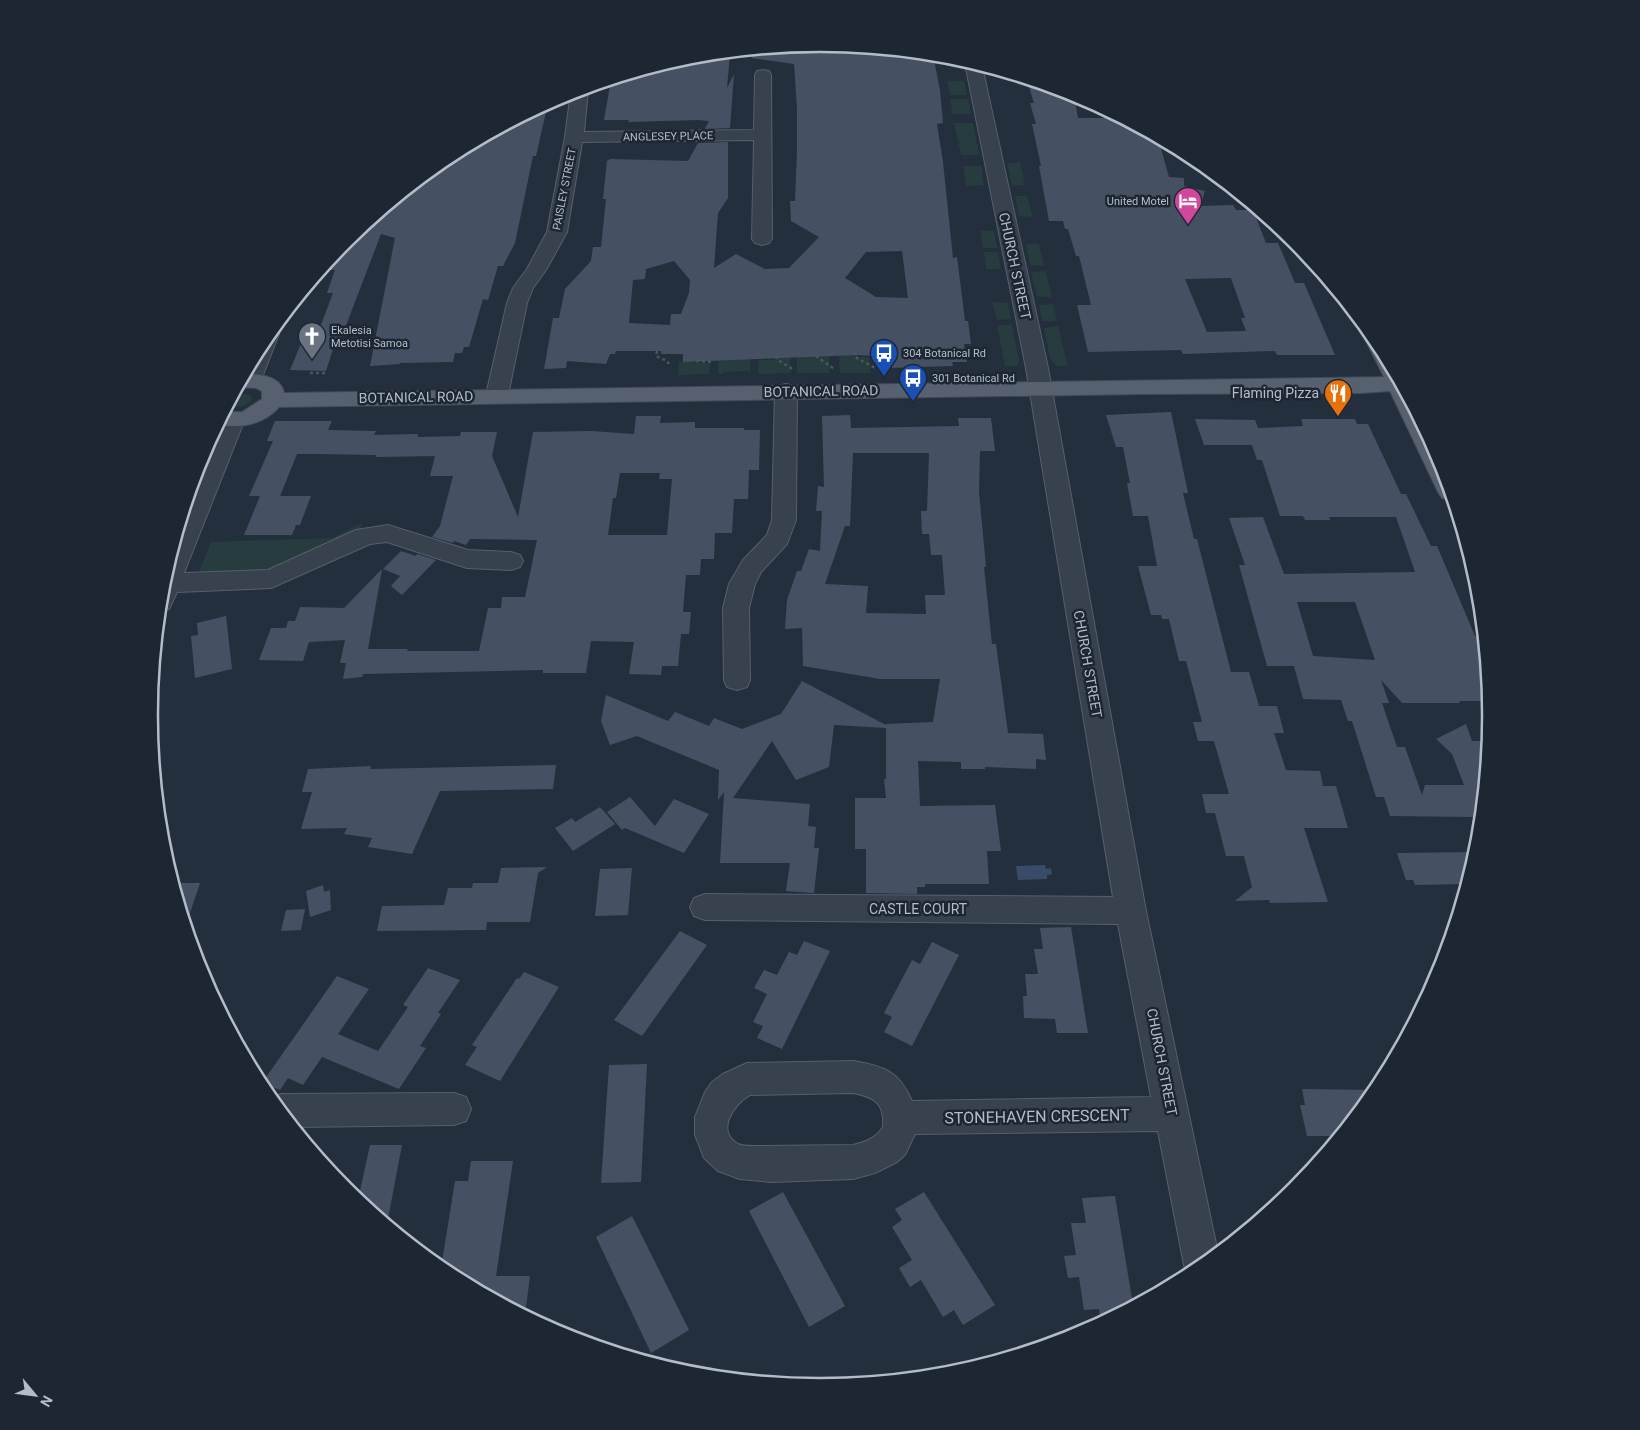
<svg xmlns="http://www.w3.org/2000/svg" width="1640" height="1430" viewBox="0 0 1640 1430" font-family="Roboto,sans-serif">
	<rect width="100%" height="100%" fill="#242f3e"/>
	<path fill="#263c3f" d="M947 81H964L967 95H950Z
		M950 99H968L971 114H953Z
		M954 123H973L979 155H961Z
		M1020 162 1025 185 1012 186 1007 163Z
		M963 166H981L984 185 966 186Z
		M1015 196H1027L1033 217 1019 216Z
		M980 231H994L997 248H983Z
		M1026 244H1039L1044 266 1030 265Z
		M984 252H998L1001 269H986Z
		M1046 271 1052 298 1037 296 1031 272Z
		M992 302 1008 303 1011 319 997 320Z
		M1053 304 1057 321H1042L1039 305Z
		M997 325H1012L1019 361 1017 366H1005Z
		M1058 326 1068 366H1056L1050 358 1044 328Z
		M839 352H858V357H869L871 373H840Z
		M750 356V374L748 371 723 372V374H718L719 358Z
		M775 356H790L791 373 758 374 759 360H774Z
		M815 356H829L830 373H797V357Z
		M694 361V363H710L709 374 678 375 679 362Z
		M239 393 251 395 252 401 242 407 231 405 229 403 233 397Z
		M362 523 359 534 279 570 198 574 211 542 332 538Z"/>
	<path fill="#394c67" d="M1045 865 1046 869 1051 868 1052 874 1047 875V879L1018 880 1016 866Z"/>
	<path fill="#455162" fill-rule="evenodd" d="M820 44H825V47L847 50H883L884 52 933 55 940 90 943 123 937 124 943 162 953 258 957 257 965 321H968L971 344H964L967 362H952L953 366 887 368 886 357 858 355 683 362V354H661V351H616L615 354H610L606 364 567 361 566 368 544 369 553 318H559L565 289 591 261 593 247H601L606 199H603L607 161 610 159 688 161 698 143 728 142V198L718 213 714 268 736 254 765 269 789 268 819 237 791 221 790 201H795L797 151V109L794 64 752 58V50ZM902 251 908 298 876 297 845 278 866 252ZM674 261 690 280 689 293 681 314H671L670 325 629 323 633 280 645 279 646 269Z
		M730 53 727 88 734 74 730 128 705 129 709 121 698 120 628 122 629 120H604L611 80 689 57Z
		M1027 80 1052 87 1055 95H1074L1078 118H1120L1158 138 1169 177 1184 178V186L1205 191 1200 206 1233 205 1236 210H1253L1266 243H1278L1295 283H1304L1335 355H1277L1275 351 1183 354 1181 350 1088 352 1077 305H1091L1079 256H1076L1068 229H1065L1063 221H1049L1039 166H1041L1032 124H1036L1030 103H1034ZM1231 278 1245 318H1241L1246 331 1207 332 1185 279Z
		M548 103 536 156H533L515 243 503 266H498L488 300 483 299 469 347H464L462 353H455L453 362 400 363V364L370 366 395 238 381 234 337 349H333L326 371 290 370 302 341H315L333 293H327L335 270H321L337 251H349L353 234 447 157Z
		M1171 412 1188 493H1183L1194 539H1197L1231 672H1249L1259 706H1277L1284 733H1274L1286 770 1320 771 1323 786H1336L1348 828H1304L1328 902 1270 903 1269 900 1235 901 1252 887 1244 856H1226L1215 813H1206L1202 794H1229L1214 741H1198L1193 722H1202L1186 661H1179L1169 619H1162L1161 615H1151L1138 566H1157L1148 516H1133L1127 483H1130L1123 447H1116L1106 415Z
		M850 415 851 428 959 426 958 418H991L995 451H980L979 492 986 567H984L992 644H996L1008 733 1043 734 1046 760 1036 759V769L985 767V769H961V762L918 761 920 806 995 805 1001 851H987L989 884H925V887H917V894L866 893V849H855V798H886L884 779H886V728L834 725 829 767 796 780 772 741 733 798 810 804 808 826 816 827 814 848H819L814 893H812L786 891 790 863H720L724 792 718 800 719 770 637 736 610 745 601 721 606 695 668 721 675 712 709 726 714 718 742 729 781 714 802 681 886 725V724L933 722 940 679H880L803 666 802 628 785 629 787 600 797 571H801L809 549 820 551 822 511H816L818 486 824 487 822 416ZM853 453H929L927 511H921L922 534H929L931 555H942L945 595H925L926 614 866 613 868 586 825 584 845 526H850Z
		M636 416H661L660 423 695 422V428H744V430H760L759 470H749L748 499H734L732 533H715L714 559H701L700 575H686L683 612H691L689 634H681L678 666H662L661 675 629 674 634 642 591 641 586 673H543V670L363 674 362 677 343 679 346 663H340L345 640 309 642 303 661 259 660 271 628H286L288 621H295L300 607 344 608 382 569 368 649H408L407 651H479L488 608H501L502 597H525L537 540 470 539 466 545 454 541 453 543 432 537 440 526 453 476H430L435 456 376 457V455L317 454H297L280 496H311L300 525H296L292 535H244L260 496H249L273 441H267L275 421H332L328 430 376 431 374 435 418 434V437L460 436 461 432H497L492 456 518 517 533 432 591 431 634 434ZM620 473H660L659 479H672L667 535H608L613 498H616Z
		M1195 419 1255 420 1258 428 1303 426 1301 419H1355L1357 424H1368L1401 494H1406L1431 546H1437L1475 636H1483L1490 701H1459L1460 703H1402L1381 680 1389 703H1382L1397 747H1405L1422 795 1425 785H1464L1452 754 1436 739 1466 724 1472 741H1489L1480 829 1476 817 1390 816 1384 797H1376L1352 721H1348L1341 700 1303 699 1294 666H1267L1239 565H1245L1229 518 1263 517 1284 574 1415 572 1396 517H1329L1330 520H1305L1303 516H1280L1262 460H1257L1252 445H1204ZM1297 602H1355L1375 660 1313 656Z
		M401 551 416 556 417 554 436 560 402 595 391 586 400 576 383 569Z
		M226 616 232 669 195 678 191 636 198 635 197 623Z
		M556 765 553 789 440 791 412 854 368 847 372 838 344 834 347 828 301 829 312 792H302L308 769 371 766 370 769Z
		M630 797 655 826 674 799 709 814 684 853 625 828 622 830 607 812Z
		M600 807 615 824 573 851 555 828 572 818 575 822Z
		M1477 852 1467 884 1415 885 1413 880H1406L1397 853Z
		M547 867 538 873 530 922H487L486 930 377 931 382 906 444 905 448 888H472L473 883H498L501 868Z
		M632 868 628 915 595 916 600 869Z
		M173 883H200L186 925 175 891Z
		M323 885 324 892 330 890 331 910 310 917 306 891Z
		M305 909 301 930 281 931 286 910Z
		M1071 927 1088 1033H1057L1055 1019 1024 1018 1023 996H1027L1025 974H1038L1034 949H1043L1040 928Z
		M680 931 707 945 642 1036 614 1020Z
		M804 941 830 951 782 1049 757 1038 763 1026 753 1022 767 994 754 988 764 970 777 975 789 952 797 955Z
		M932 942 959 955 912 1046 884 1032 892 1017 884 1013 912 960 920 964Z
		M428 968 460 980 438 1013 441 1014 420 1046 426 1048 399 1089 322 1057 303 1085 288 1078 280 1090 262 1083 337 976 369 989 338 1034 378 1051 408 1007 403 1005Z
		M524 972 559 987 500 1081 465 1065 477 1047 472 1045 517 978 519 979Z
		M647 1064 641 1182 601 1183 609 1065Z
		M1302 1089 1376 1090 1339 1136H1307L1300 1105H1305Z
		M370 1145H402L387 1224 358 1200Z
		M471 1161H513L496 1276H530L525 1315 441 1268 455 1181H468Z
		M783 1192 845 1306 809 1327 749 1211Z
		M924 1192 995 1305 963 1325 954 1310 943 1317 921 1280 910 1287 899 1268 912 1260 892 1227 902 1220 895 1209Z
		M1115 1196 1133 1305 1101 1322 1099 1309 1084 1310 1079 1277 1068 1278 1064 1256 1076 1255 1071 1223H1086L1082 1198Z
		M632 1216 689 1330 651 1353 596 1237Z"/>
	<g fill="none" stroke-linecap="round" stroke-linejoin="round">
		<g stroke="#565f6c" stroke-width="2">
			<path id="minor" d="M966 61 982 66 1048 368 1146 911 1218 1253 1188 1276 1184 1265 1158 1131 915 1134 905 1155 897 1162 875 1173 853 1179 771 1182 740 1179 718 1171 704 1158 695 1135V1117L705 1092 712 1082 723 1074 747 1063 853 1061C884 1066 899 1071 912 1101L1151 1097 1118 924 705 920 694 916 690 907 694 898 705 894 1113 897 1026 368 965 63ZM853 1093C874 1097 885 1103 883 1127 876 1138 866 1142 853 1145L754 1146C749 1146 742 1146 738 1144 715 1131 734 1104 750 1095Z
				M763 70 769 71 771 75 772 239 769 243 762 245 755 243 752 239 754 140 582 142 567 232 546 270 533 288 527 303 508 395 505 400 497 402 489 400 486 395 507 303 513 288 527 269 547 232 565 137 571 92 587 88 588 90 584 132 754 130 755 75 757 71Z
				M273 329 279 334 261 380 258 385 250 387 242 385 240 382 262 342Z
				M786 384 794 386 797 391 796 520 787 544 761 572 755 584 749 608 750 680 747 687 737 690 727 687 724 680 723 608 729 584 743 560 767 535 772 520 775 391 778 386Z
				M234 412 242 414 245 419 184 573 268 570 356 530 388 525 468 550 511 552 520 555 523 561 520 567 511 570 467 568 387 542 370 544 271 588 177 592 169 609 159 611C166 544 197 481 223 419L226 414Z
				M454 1093 466 1097 471 1109 466 1121 454 1125 294 1127 271 1099 281 1094Z"/>
		</g>
		<g stroke="#414a57" stroke-width="2">
			<path id="major" d="M1371 334 1378 342 1440 458 1453 499 1442 498 1438 492 1390 391 1361 393 1142 394 279 407C264 424 239 430 218 424L225 412H242L262 399V391L256 388 238 387 245 374C259 374 281 376 284 393L1384 377 1365 339Z"/>
		</g>
		<path stroke="#44595c" stroke-width="2" stroke-dasharray="2.5 2.5" stroke-linecap="butt" d="M750 51H774"/>
		<path stroke="#44595c" stroke-width="2.5" stroke-dasharray="3 3" stroke-linecap="butt" d="M657 351 656 356 667 361 669 364
			M854 352 855 357 875 368
			M776 356 778 360 794 370
			M816 356 834 369
			M696 361 714 362
			M310 373H325"/>
		<use href="#minor" fill="#38414e" fill-rule="evenodd"/>
		<use href="#major" fill="#56606e" fill-rule="evenodd"/>
	</g>
	<defs>
		<g id="hotel-pin" transform="scale(1.4375)"><path d="M0 17L-7.5 6A9.5 9.5 0 1 1 7.5 6Z" fill="#d1479c" stroke="#1d2633"/><path d="M-6-4.5h1.5V1H6V5H4.5V3h-9V5H-6ZM-4 0a1.8 1.8 0 1 1 3.6 0ZM.5 0V-2.5h3Q6-2.5 6 0Z" fill="#fff"/></g>
		<g id="church-pin" transform="scale(1.4375)"><path d="M0 17L-7.5 6A9.5 9.5 0 1 1 7.5 6Z" fill="#6b7280" stroke="#1d2633"/><path d="M-1.2-6h2.4v3.5h3.3v2.4h-3.3V6h-2.4V-.1h-3.3v-2.4h3.3Z" fill="#fff"/></g>
		<g id="bus-pin" transform="scale(1.4375)"><path d="M0 17L-7.5 6A9.5 9.5 0 1 1 7.5 6Z" fill="#1a4fb4" stroke="#1d2633"/><path d="M-5-6H5V4H4V6H2V4H-2V6H-4V4H-5ZM-3.5-4V0h7V-4ZM-3.5 1.2v1.5H-2V1.2ZM2 1.2v1.5H3.5V1.2Z" fill="#fff"/></g>
		<g id="restaurant-pin" transform="scale(1.4375)"><path d="M0 17L-7.5 6A9.5 9.5 0 1 1 7.5 6Z" fill="#e8710a" stroke="#1d2633"/><path d="M-5-6h1v4h1v-4h1v4h1v-4h1v5L-1.5 .5V6h-2V.5L-5-1ZM5-6V6H3V1.5H1.5Q1.5-4 5-6Z" fill="#fff"/></g>
	</defs>
	<g fill-rule="evenodd">
		<use href="#hotel-pin" x="1188" y="201"/>
		<use href="#church-pin" x="312" y="336"/>
		<use href="#bus-pin" x="884" y="353"/>
		<use href="#bus-pin" x="913" y="378"/>
		<use href="#restaurant-pin" x="1338" y="393"/>
	</g>
	<g text-anchor="middle" stroke-width="5" stroke-linejoin="round" paint-order="stroke">
		<g font-size="11" fill="#b4bcc9" stroke="#1d2633">
			<text transform="translate(668 136) rotate(-1)" y="4">ANGLESEY PLACE</text>
			<text transform="translate(564 189) rotate(-79)" y="4">PAISLEY STREET</text>
		</g>
		<g font-size="11" fill="#b4bcc9" stroke="#1d2633" text-anchor="start">
			<text x="1169" y="205" text-anchor="end">United Motel</text>
			<text x="331" y="334">Ekalesia<tspan x="331" dy="13">Metotisi Samoa</tspan></text>
			<text x="903" y="357">304 Botanical Rd</text>
			<text x="932" y="382">301 Botanical Rd</text>
		</g>
		<g font-size="14" fill="#b4bcc9" stroke="#1d2633">
			<text transform="translate(1015 266) rotate(78)" y="5">CHURCH STREET</text>
			<text transform="translate(821 391) rotate(-1)" y="5">BOTANICAL ROAD</text>
			<text transform="translate(416 397) rotate(-1)" y="5">BOTANICAL ROAD</text>
			<text transform="translate(1088 664) rotate(80)" y="5">CHURCH STREET</text>
			<text x="918" y="914">CASTLE COURT</text>
			<text transform="translate(1162 1062) rotate(79)" y="5">CHURCH STREET</text>
		</g>
		<g font-size="14" fill="#b4bcc9" stroke="#1d2633" text-anchor="end">
			<text x="1319" y="398">Flaming Pizza</text>
		</g>
		<g font-size="16" fill="#b4bcc9" stroke="#1d2633">
			<text transform="translate(1037 1116) rotate(-1)" y="6">STONEHAVEN CRESCENT</text>
		</g>
	</g>
	<path d="M0 0H1640V1430H0ZM820 52H820A662 662 0 0 1 1482 714V716A662 662 0 0 1 820 1378H820A662 662 0 0 1 158 716V714A662 662 0 0 1 820 52Z" fill="#1d2633" fill-rule="evenodd"/>
	<path fill="none" stroke="#b4bcc9" stroke-width="2.5" d="M820 52H820A662 662 0 0 1 1482 714V716A662 662 0 0 1 820 1378H820A662 662 0 0 1 158 716V714A662 662 0 0 1 820 52Z"/>
	<g transform="translate(35 1395) rotate(119)" stroke="#1d2633" stroke-width="4" paint-order="stroke">
	<path d="M0-4L9 19L0 12L-9 19Z" fill="#b4bcc9"/>
	<text y="-8" font-size="14" font-weight="bold" text-anchor="middle" fill="#b4bcc9">N</text>
	</g>
</svg>
